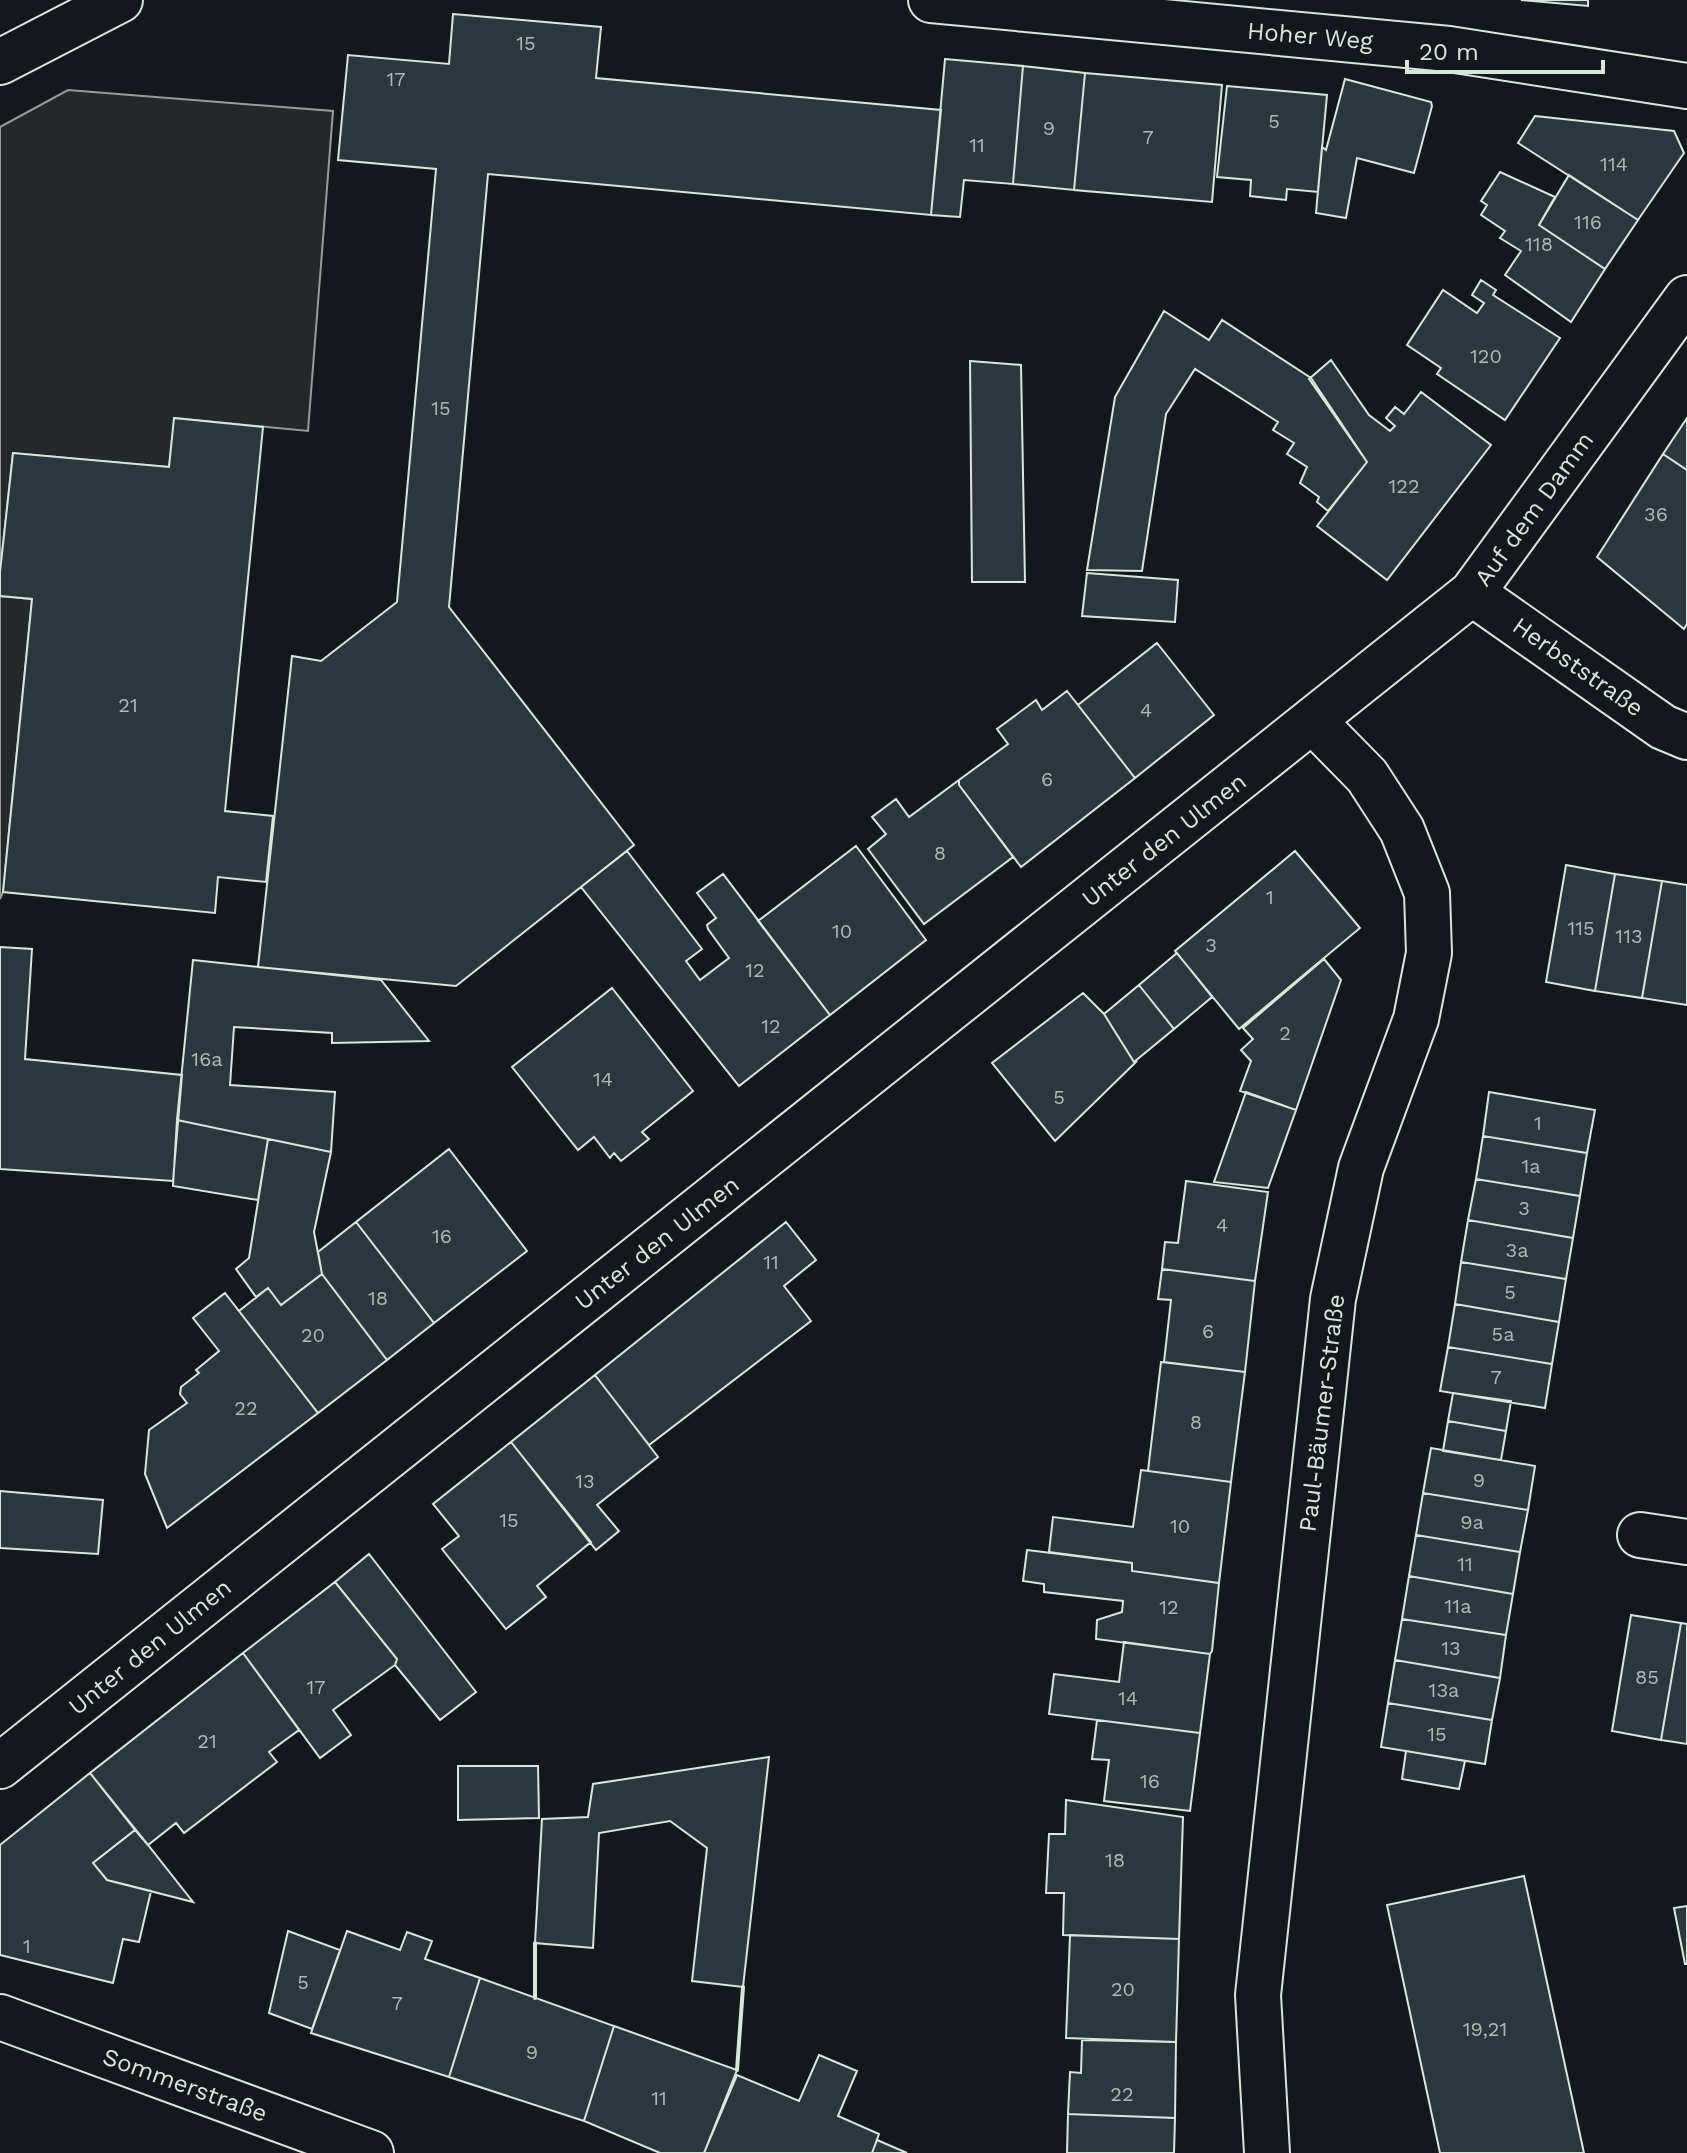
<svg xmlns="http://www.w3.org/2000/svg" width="1687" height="2153" viewBox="0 0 1687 2153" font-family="'Work Sans',sans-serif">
	<rect width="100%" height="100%" fill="#14181c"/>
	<path fill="#24282b" stroke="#939e99" stroke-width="2" d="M68 90 333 111 308 431 175 418 169 467 13 453 0 572V127Z
		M0 596 32 599 3 892 0 899Z"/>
	<path fill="#2c363c" stroke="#d8e6dc" stroke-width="2" d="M1521 0H1588V6Z
		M453 14 601 27 596 78 941 110 931 215 488 174 449 607 634 845 456 986 258 967 292 656 321 661 397 602 436 169 338 160 348 55 449 64Z
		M945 59 1023 66 1013 184 964 180 960 217 931 215Z
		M1023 66 1085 73 1074 190 1013 184Z
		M1085 73 1222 85 1212 202 1074 190Z
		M1345 79 1431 102 1432 106 1414 173 1357 158 1346 218 1316 213 1322 147 1326 150Z
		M1227 86 1327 95 1318 192 1287 189 1286 200 1250 196 1251 180 1217 177Z
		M1535 116 1674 131 1684 153 1638 220 1518 143Z
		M1500 172 1555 197 1539 225 1605 269 1571 322 1505 275 1521 251 1500 238 1505 231 1481 215 1487 205 1481 201Z
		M1569 175 1638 220 1605 269 1539 225Z
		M1481 280 1496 290 1493 295 1560 338 1505 420 1437 374 1441 368 1407 345 1443 290 1477 313 1484 303 1472 295Z
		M1164 311 1209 340 1222 320 1311 378 1367 462 1328 511 1317 502 1319 497 1300 483 1307 467 1287 454 1294 443 1273 430 1278 422 1195 369 1166 414 1142 571 1087 570 1115 397Z
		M1331 360 1369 415 1390 431 1395 426 1386 418 1395 407 1404 414 1421 392 1491 445 1387 580 1317 526 1367 462 1309 379Z
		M970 361 1021 365 1025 582H972Z
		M174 418 263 427 225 811 273 816 266 882 218 877 215 913 3 892 32 599 0 596V572L13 453 169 467Z
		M1687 418V470L1663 454Z
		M1663 454 1687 470V624L1684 629 1597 557Z
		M1087 573 1178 580 1175 622 1082 616Z
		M1157 643 1214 715 1135 778 1078 705Z
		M1067 691 1135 778 1021 867 959 785V780L1008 744 997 729 1036 700 1042 710Z
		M959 780V785L1013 857 924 924 868 849 886 834 872 817 896 799 909 817Z
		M856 846 926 940 830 1015 758 921Z
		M627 851 702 949 686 961 700 980 729 958 708 929 707 925 716 918 697 893 723 874 830 1015 739 1086 581 887Z
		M1295 851 1360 928 1239 1029 1175 951Z
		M1566 865 1615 874 1595 991 1546 982Z
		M1615 874 1662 881 1642 998 1595 991Z
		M1662 881 1687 885V1005L1642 998Z
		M0 947 32 949 25 1059 182 1075 173 1181 0 1169Z
		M1177 953 1212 997 1174 1029 1139 985Z
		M1324 959 1341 980 1296 1110 1240 1091 1251 1061 1241 1050 1253 1039 1243 1028Z
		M193 960 381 980 429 1041 332 1043V1033L234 1027 230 1085 335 1092 331 1152 177 1120Z
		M1139 985 1174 1029 1134 1062 1104 1014Z
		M612 988 693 1091 642 1132 649 1139 621 1161 614 1153 610 1158 594 1137 578 1150 512 1067Z
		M1083 993 1104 1014 1134 1062 1137 1061 1055 1141 992 1063Z
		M1246 1092 1296 1110 1268 1188 1214 1182Z
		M1489 1092 1595 1110 1587 1153 1483 1136Z
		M177 1120 268 1139 258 1200 173 1186Z
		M1483 1136 1587 1153 1580 1196 1476 1179Z
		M268 1139 331 1152 314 1232 322 1274 281 1305 268 1288 256 1297 236 1269 249 1258Z
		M449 1149 527 1251 434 1323 356 1222Z
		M1476 1179 1580 1196 1573 1238 1468 1220Z
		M1186 1181 1268 1192 1255 1281 1162 1269 1165 1242 1178 1243Z
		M1468 1220 1573 1238 1566 1279 1461 1262Z
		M356 1222 434 1323 387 1360 322 1274 318 1252Z
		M786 1222 816 1260 784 1286 811 1321 649 1445 595 1375Z
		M1461 1262 1566 1279 1559 1322 1455 1304Z
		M1162 1269 1255 1281 1245 1372 1164 1362 1171 1300 1158 1299Z
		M322 1274 387 1360 318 1413 239 1311 268 1288 281 1305Z
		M225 1293 318 1413 167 1528 145 1474 149 1430 187 1403 180 1394 181 1387 199 1373 196 1370 219 1351 193 1318Z
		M1455 1304 1559 1322 1552 1364 1448 1347Z
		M1448 1347 1552 1364 1545 1408 1440 1391Z
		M1161 1362 1245 1372 1231 1482 1148 1471Z
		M595 1375 658 1457 597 1505 619 1531 596 1550 511 1442Z
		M1453 1393 1511 1401 1506 1431 1448 1421Z
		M1448 1421 1506 1431 1501 1460 1443 1451Z
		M511 1442 591 1542 537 1586 546 1597 506 1629 442 1549 459 1536 433 1504Z
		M1431 1448 1535 1466 1528 1510 1423 1493Z
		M1141 1470 1231 1482 1219 1583 1132 1571V1563L1049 1552 1053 1517 1133 1527Z
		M0 1491 103 1500 98 1554 0 1548Z
		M1423 1493 1528 1510 1520 1552 1416 1535Z
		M1416 1535 1520 1552 1513 1594 1409 1576Z
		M1027 1550 1132 1563V1571L1219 1583 1212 1651 1210 1654 1096 1639 1097 1620 1122 1612 1123 1601 1044 1592V1584L1023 1581Z
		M369 1554 476 1692 440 1720 395 1665 397 1659 335 1582Z
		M1409 1576 1513 1594 1506 1635 1402 1619Z
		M335 1582 397 1659 395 1665 333 1710 351 1735 320 1758 243 1653Z
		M1631 1615 1681 1623 1661 1740 1612 1731Z
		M1402 1619 1506 1635 1500 1678 1395 1660Z
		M1681 1623 1687 1624V1744L1661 1740Z
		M1124 1642 1210 1654 1200 1733 1049 1714 1054 1674 1119 1682Z
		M243 1653 299 1730 269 1752 277 1762 184 1833 176 1823 148 1845 90 1773Z
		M1395 1660 1500 1678 1492 1720 1388 1703Z
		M1388 1703 1492 1720 1485 1764 1381 1747Z
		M1097 1720 1200 1733 1190 1811 1104 1801 1109 1760 1092 1759Z
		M1406 1751 1465 1761 1459 1789 1402 1779Z
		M769 1757 743 1987 692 1981 707 1848 670 1821 599 1833 593 1948 535 1943 542 1819 588 1817 593 1784Z
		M458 1766H538L539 1818 458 1820Z
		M90 1773 135 1830 93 1863 107 1880 151 1891 139 1942 123 1939 113 1983 0 1955V1845Z
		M1066 1800 1183 1817 1179 1939 1063 1935 1064 1893H1046L1049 1834H1065Z
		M135 1830 148 1845 193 1902 107 1880 93 1863Z
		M1524 1876 1584 2153H1440L1387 1905Z
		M1687 1906V1964H1685L1674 1908Z
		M288 1931 340 1950 312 2029 269 2013Z
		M347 1931 400 1950 407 1932 432 1941 425 1959 480 1978 449 2077 311 2033Z
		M1070 1935 1179 1939 1176 2042 1066 2038Z
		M480 1978 614 2026 584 2121 449 2077Z
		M614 2026 737 2070 704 2153H660L584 2121Z
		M1082 2040 1176 2042 1175 2118 1068 2114 1070 2072 1081 2073Z
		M819 2055 857 2071 838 2116 879 2134 872 2153H704L737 2075 799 2101Z
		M1068 2114 1175 2118 1174 2153H1067Z
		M877 2140 907 2153H872Z"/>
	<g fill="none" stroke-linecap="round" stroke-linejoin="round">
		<g stroke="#d8e6dc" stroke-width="48">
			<path id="street" d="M931 0 1449 49 1687 86
				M0 62 120 0
				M1472 593 1663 727 1687 737
				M1640 1535 1687 1542
				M0 2017 371 2153
				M1267 2153 1258 1995 1333 1299 1361 1168 1416 1019 1429 953 1427 893 1402 830 1367 776 1313 721"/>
		</g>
		<g stroke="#d8e6dc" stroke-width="48">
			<path id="secondary" d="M0 1766 1472 593 1687 298"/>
		</g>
		<use href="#street" stroke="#14181c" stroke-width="44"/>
		<use href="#secondary" stroke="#14181c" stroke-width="44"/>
		<path stroke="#d8e6dc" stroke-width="4" d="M535 1943V1998
			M737 2070 743 1987"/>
	</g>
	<g text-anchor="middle" stroke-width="6" stroke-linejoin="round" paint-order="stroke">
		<g font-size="20" fill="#adbab4">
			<text x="526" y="50">15</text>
			<text x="396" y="86">17</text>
			<text x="1274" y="128">5</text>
			<text x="1049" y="135">9</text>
			<text x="1148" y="144">7</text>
			<text x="977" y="152">11</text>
			<text x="1614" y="171">114</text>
			<text x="1588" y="229">116</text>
			<text x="1539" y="251">118</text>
			<text x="1486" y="363">120</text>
			<text x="441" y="415">15</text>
			<text x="1404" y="493">122</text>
			<text x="1656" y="521">36</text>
			<text x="128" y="712">21</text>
			<text x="1146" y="717">4</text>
			<text x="1047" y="786">6</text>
			<text x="940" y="860">8</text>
			<text x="1270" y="904">1</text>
			<text x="1581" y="935">115</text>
			<text x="842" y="938">10</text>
			<text x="1629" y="943">113</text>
			<text x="1211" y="952">3</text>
			<text x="755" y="977">12</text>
			<text x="771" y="1033">12</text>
			<text x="1285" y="1040">2</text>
			<text x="207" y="1066">16a</text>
			<text x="603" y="1086">14</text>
			<text x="1059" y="1104">5</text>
			<text x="1538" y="1130">1</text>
			<text x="1531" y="1173">1a</text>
			<text x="1524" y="1215">3</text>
			<text x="1222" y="1232">4</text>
			<text x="442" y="1243">16</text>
			<text x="1517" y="1257">3a</text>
			<text x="771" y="1269">11</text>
			<text x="1510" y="1299">5</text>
			<text x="378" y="1305">18</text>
			<text x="1208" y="1338">6</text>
			<text x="1503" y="1341">5a</text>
			<text x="313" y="1342">20</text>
			<text x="1496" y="1384">7</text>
			<text x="246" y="1415">22</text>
			<text x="1196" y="1429">8</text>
			<text x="1479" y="1487">9</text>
			<text x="585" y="1488">13</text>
			<text x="509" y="1527">15</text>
			<text x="1472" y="1529">9a</text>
			<text x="1180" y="1533">10</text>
			<text x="1465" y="1571">11</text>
			<text x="1458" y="1613">11a</text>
			<text x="1169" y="1614">12</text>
			<text x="1451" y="1655">13</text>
			<text x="1647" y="1684">85</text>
			<text x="316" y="1694">17</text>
			<text x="1444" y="1697">13a</text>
			<text x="1128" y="1705">14</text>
			<text x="1437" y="1741">15</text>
			<text x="207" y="1748">21</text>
			<text x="1150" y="1788">16</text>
			<text x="1115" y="1867">18</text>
			<text x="27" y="1953">1</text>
			<text x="303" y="1989">5</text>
			<text x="1123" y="1996">20</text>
			<text x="397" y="2010">7</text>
			<text x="1485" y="2036">19,21</text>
			<text x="532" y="2059">9</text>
			<text x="1122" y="2101">22</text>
			<text x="659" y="2105">11</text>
		</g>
		<g font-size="24" fill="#d8e6dc" stroke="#14181c">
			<text transform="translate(1310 36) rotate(5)" y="8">Hoher Weg</text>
			<text transform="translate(1534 509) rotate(-54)" y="8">Auf dem Damm</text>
			<text transform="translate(1578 667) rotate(35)" y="8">Herbststraße</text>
			<text transform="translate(1164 840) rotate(-38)" y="8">Unter den Ulmen</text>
			<text transform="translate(657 1243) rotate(-38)" y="8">Unter den Ulmen</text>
			<text transform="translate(1322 1413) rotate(-83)" y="8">Paul-Bäumer-Straße</text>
			<text transform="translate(150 1647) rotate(-39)" y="8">Unter den Ulmen</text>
			<text transform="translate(185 2085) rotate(20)" y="8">Sommerstraße</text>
		</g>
	</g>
	<path d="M1407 60v12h196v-12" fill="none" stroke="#d8e6dc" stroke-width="4"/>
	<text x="1419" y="60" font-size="24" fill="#d8e6dc" stroke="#14181c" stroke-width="6" paint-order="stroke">20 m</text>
</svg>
